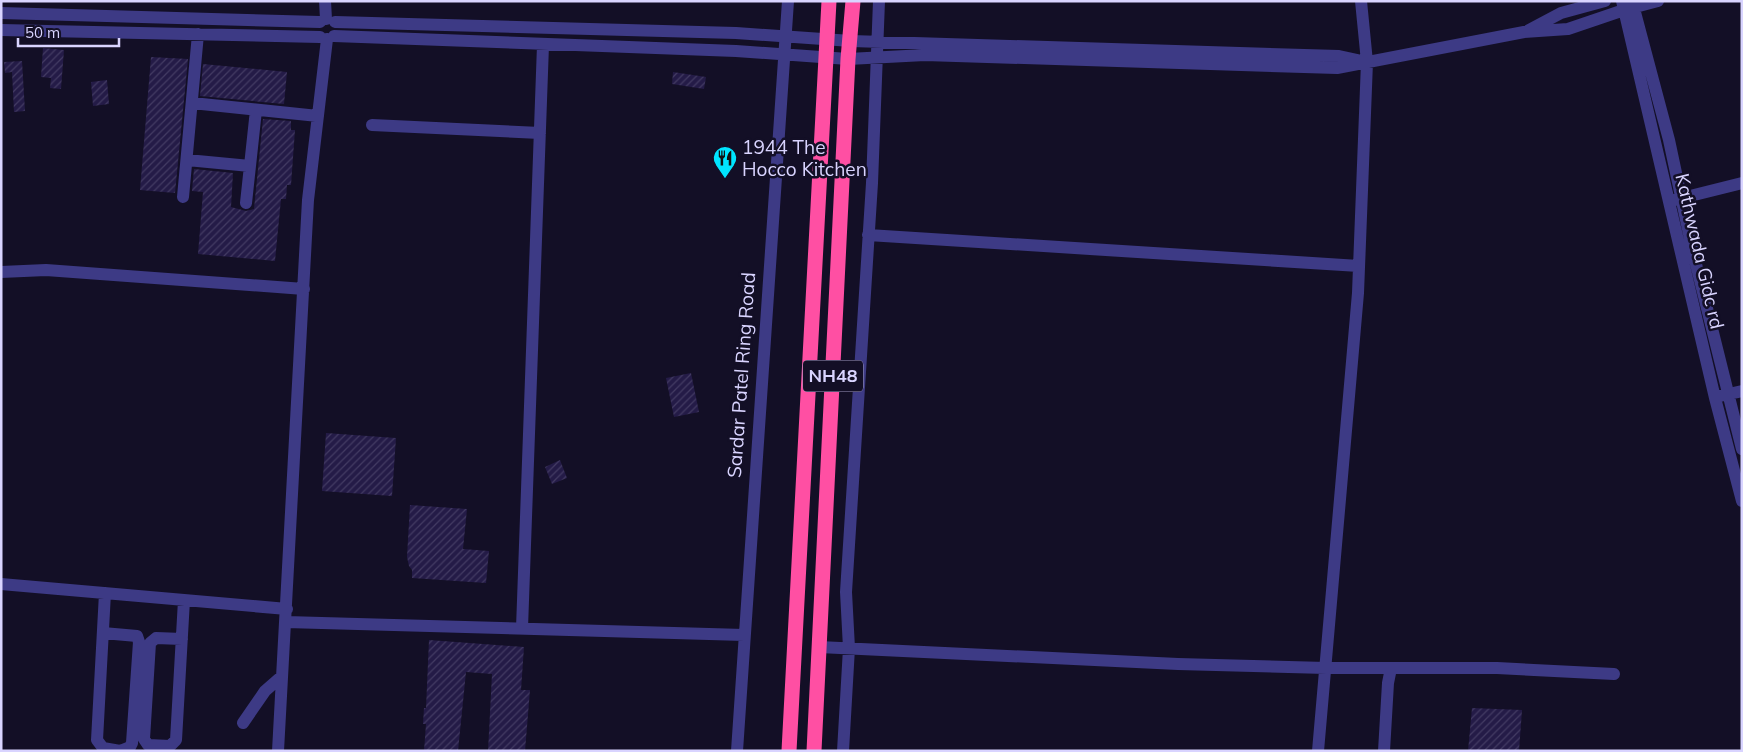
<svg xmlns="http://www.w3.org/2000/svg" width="1743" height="752" viewBox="0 0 1743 752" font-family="Mulish,sans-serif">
	<defs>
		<pattern id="building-hatch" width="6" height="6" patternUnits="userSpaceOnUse" patternTransform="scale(1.25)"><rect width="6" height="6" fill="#241b47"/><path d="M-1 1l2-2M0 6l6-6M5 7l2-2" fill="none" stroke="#433b63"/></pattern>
	</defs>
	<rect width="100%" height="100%" fill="#130f26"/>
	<path fill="url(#building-hatch)" d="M43 48 64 50 61 89 50 88 51 78 41 77Z
		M151 57 188 59 175 193 140 190Z
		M22 61 25 111 14 112 12 72 5 73 4 62Z
		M203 64 287 72 284 104 200 96Z
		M673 72 706 77 704 89 672 84Z
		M107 80 109 104 93 106 91 82Z
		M263 119 291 121V130H295L291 185H287L286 199H281L275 261 198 254 203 192 192 191 194 169 233 173 231 207 246 211 254 209Z
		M691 373 699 412 674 417 666 378Z
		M326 433 396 438 392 496 322 491Z
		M560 460 567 478 552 484 545 467Z
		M410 505 467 509 463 549 489 551 486 583 412 578V570L409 566 407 557Z
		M429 640 524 647 521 690H530L525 751H488L492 674 466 672 458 751H424L426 724H423L424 708H426Z
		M1472 708 1522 710 1519 751H1468Z"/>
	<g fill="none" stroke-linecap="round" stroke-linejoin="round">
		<path stroke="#3d3a85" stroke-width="12" d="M325 1 326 19
			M1622 1 1715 398 1742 501
			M1632 1 1669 140 1692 248 1742 449
			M1 13 320 22
			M335 22 736 33 851 41 1339 56 1362 61
			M1 30 320 37
			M1529 30 1561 13 1605 1
			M334 36 736 51 848 59 925 55 1337 68 1524 32 1568 29 1624 10 1658 1
			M192 103 318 116
			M372 125 540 133
			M187 160 250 166
			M183 197 198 34
			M1674 200 1742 183
			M246 203 256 110
			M868 235 1359 266
			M1 272 46 270 304 289
			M1720 396 1742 391
			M1 584 287 609
			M286 622 744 635
			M522 628 543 45
			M103 633 137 636 139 642 132 743 130 747 120 751 103 748 97 740 105 593
			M182 639 156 638 150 643 144 739 148 745 170 746 176 740 184 600
			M819 647 1178 664 1326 668H1497L1614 674
			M243 723 265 691 281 677
			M278 751 308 200 327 39
			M737 751 788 1
			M843 751 849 648 846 592 872 183 879 1
			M1318 751 1358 293 1367 62 1361 1
			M1384 751 1388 683 1391 668"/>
		<path stroke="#ff4fa3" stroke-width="15" d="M789 751 829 1
			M814 751 848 59 853 1"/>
	</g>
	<defs>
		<g id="restaurant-pin" transform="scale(1.25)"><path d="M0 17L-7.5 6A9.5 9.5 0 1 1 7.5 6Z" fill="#00e5ff" stroke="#130f26"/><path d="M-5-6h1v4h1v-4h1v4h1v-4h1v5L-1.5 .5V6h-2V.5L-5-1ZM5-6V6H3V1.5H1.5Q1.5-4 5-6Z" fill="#111"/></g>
	</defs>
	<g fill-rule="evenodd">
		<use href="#restaurant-pin" x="725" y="158"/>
	</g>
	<g text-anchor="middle" stroke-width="5" stroke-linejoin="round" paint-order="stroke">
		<rect fill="#130f26" stroke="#9e99be" stroke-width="1" x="803" y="360.5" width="60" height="31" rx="4"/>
		<g font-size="18" font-weight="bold" fill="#d9d4ff">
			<text x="833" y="382">NH48</text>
		</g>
		<g font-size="19" fill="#d9d4ff" stroke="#130f26" text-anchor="start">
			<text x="742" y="154">1944 The<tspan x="742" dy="22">Hocco Kitchen</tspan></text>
		</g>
		<g font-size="19" fill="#d9d4ff" stroke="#130f26">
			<text transform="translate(1700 251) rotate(77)" y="7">Kathwada Gidc rd</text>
			<text transform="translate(741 375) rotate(-86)" y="7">Sardar Patel Ring Road</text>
		</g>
	</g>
	<rect width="1743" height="752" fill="none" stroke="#d9d4ff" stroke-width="5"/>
	<path d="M18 38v8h101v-8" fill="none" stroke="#d9d4ff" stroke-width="2.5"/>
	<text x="25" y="38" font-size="15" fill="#d9d4ff" stroke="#130f26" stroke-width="4" paint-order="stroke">50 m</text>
</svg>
